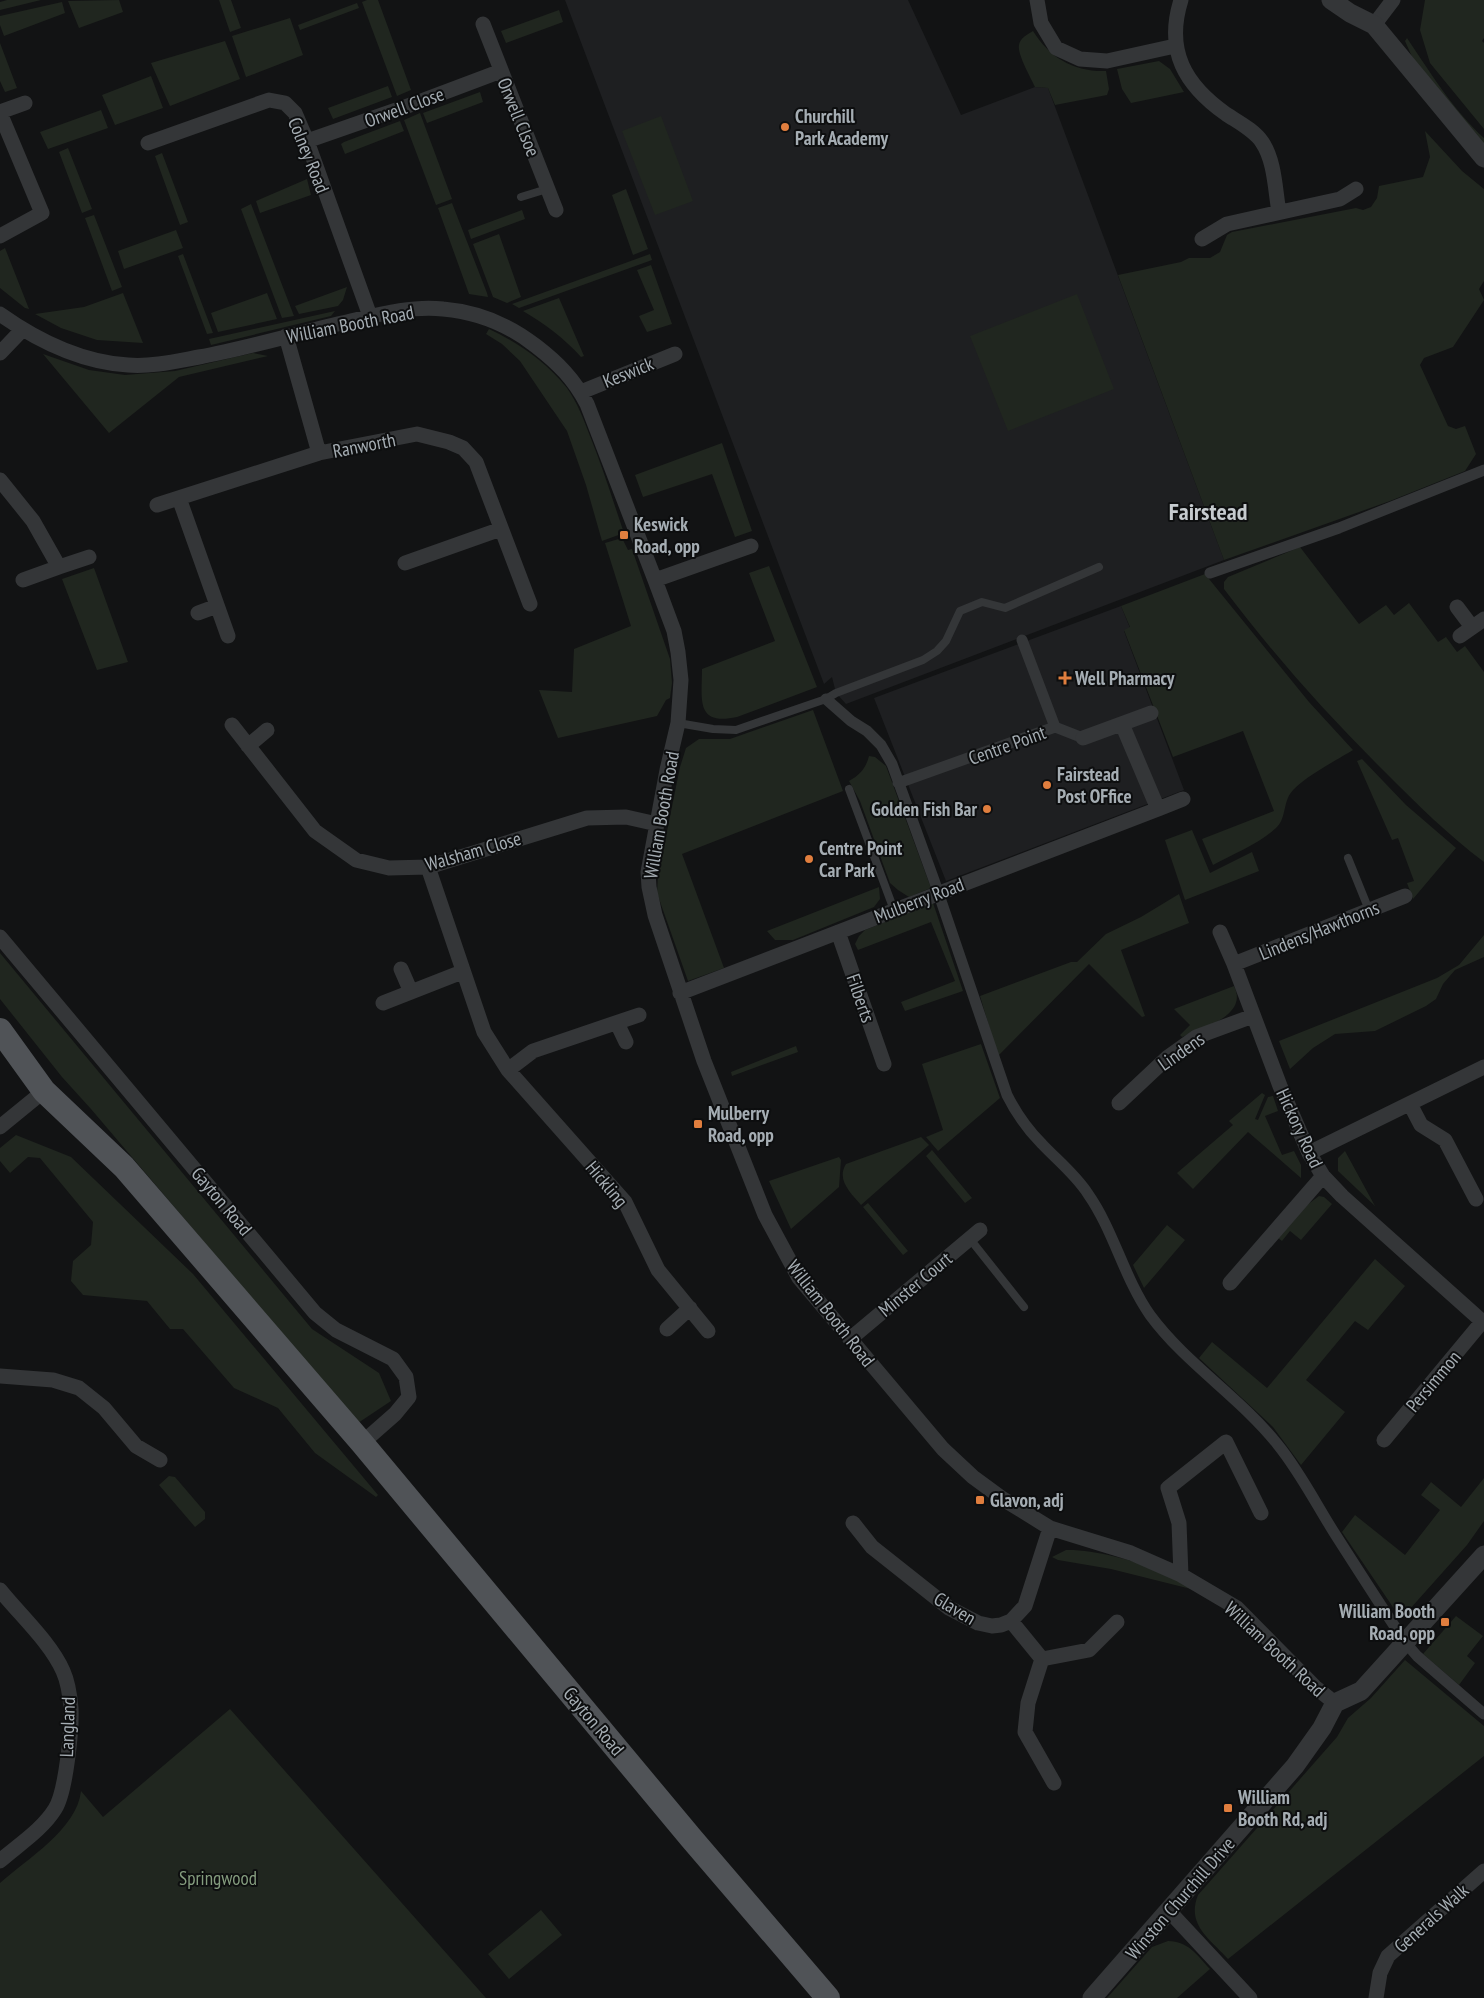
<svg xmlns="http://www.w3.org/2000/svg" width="1484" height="1998" viewBox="0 0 1484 1998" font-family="'PT Sans Narrow',sans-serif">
	<rect width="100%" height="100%" fill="#121314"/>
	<path fill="#1e1f21" d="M565 0H908L961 115 1035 87 1048 88 1224 560 846 704 836 693 832 677 824 684Z
		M1121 606 1130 628 1124 631 1184 790 946 881 874 698Z"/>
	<path fill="#20261f" d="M7 0H41L0 10V2Z
		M119 0 123 12 79 28 68 1Z
		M219 0H231L241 28 230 32Z
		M367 0H378L411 90 397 96 362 2Z
		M1425 0H1484V38L1482 41 1484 43V129L1430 63 1420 30Z
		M62 2 65 13 4 36 0 25V16Z
		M357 3 359 8 300 30 298 25Z
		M559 10 563 22 506 43 501 31Z
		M290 18 303 55 246 77 232 36Z
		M1033 31C1050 58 1074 72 1106 71L1109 89 1107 95 1055 105 1048 88 1035 87C1031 78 1017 54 1019 45 1020 38 1028 34 1033 31Z
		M1407 38C1430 72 1453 110 1484 138V146L1413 59 1405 41Z
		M225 41 240 79 170 106 151 63Z
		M0 43 17 88 5 92 0 81Z
		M1159 61 1170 69 1184 92 1131 103 1122 89 1117 69Z
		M151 76 163 108 115 125 102 95Z
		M388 86 392 97 333 119 328 108Z
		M480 92 483 102 427 123 423 113Z
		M101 110 108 128 48 149 40 132Z
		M420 113 452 199 436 205 404 120Z
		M661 116 693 201 655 215 622 131Z
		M400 121 404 131 345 154 341 144 344 142Z
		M1425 131 1462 171 1484 189V281L1479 289 1484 300 1453 347 1424 358 1420 365 1448 426 1456 429 1465 426 1476 454 1465 471 1390 501 1224 560 1118 275 1181 262 1189 258H1210L1220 252 1227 235 1232 232 1356 208 1363 210 1371 207 1377 198 1379 186 1423 177 1430 157Z
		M68 148 92 209 82 213 59 152Z
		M162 153 188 222 180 225 155 156Z
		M307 179 311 195 260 213 256 201Z
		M626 189 648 249 633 255 612 195Z
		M452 203 487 293 488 297 469 294 438 208Z
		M251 204 294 316 282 318 241 209Z
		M522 210 525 219 471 239 468 230Z
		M94 215 122 287 112 291 85 218Z
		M176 230 183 248 124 269 118 251Z
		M499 234 521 297 507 303 493 297 473 244Z
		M5 248 29 309 25 308 0 288V251Z
		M183 254 213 333 207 334 178 256Z
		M650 254 652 260 519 308 512 304Z
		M651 265 672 324 647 332 639 316 654 310 637 270Z
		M347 287 343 300 338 306 299 314 295 306Z
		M123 293 143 343 97 340 61 328 35 314 84 307Z
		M267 293 277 319 218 332 211 313Z
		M1077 294 1114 389 1008 431 970 336Z
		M559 298 584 356 581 357C564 338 545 324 523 311Z
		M335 311 331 316 211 345 209 339Z
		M489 329C519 343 546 362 567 388 577 402 584 420 590 436 603 468 613 501 624 533L602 541 586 485 567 431 520 361 502 344 486 334Z
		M253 353 268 356 179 377 109 433 43 354 89 370 125 375 175 371Z
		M722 443 752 531 735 537 712 474 643 497 635 475Z
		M622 538 628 550 632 549 670 659 672 683 670 698 666 700 657 716 558 738 539 690 572 692 574 649 631 626 605 543Z
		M1300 547 1359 624 1386 605 1394 615 1409 603 1438 642 1446 637 1457 652 1465 646 1484 672V862C1448 835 1417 804 1385 772 1327 715 1273 654 1224 589V582L1228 577Z
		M769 566 817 687 737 717C695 726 702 699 702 669L775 641 749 573Z
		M94 568 128 662 97 670 62 579Z
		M1205 574 1309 702 1353 750C1337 760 1300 779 1290 794 1283 805 1286 819 1276 828 1259 844 1233 854 1213 865L1202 839 1274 811 1243 731 1173 757 1124 630 1130 627 1121 606Z
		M813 710 843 791 682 854 724 968 688 981 657 893 658 876 680 767 686 748 699 739H730Z
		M869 756 875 757 886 766 931 888 909 897 898 890 890 883 860 801 849 781C860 775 866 768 869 756Z
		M1362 759 1406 805 1456 848 1413 899 1407 883 1414 881 1398 838 1392 840 1357 761Z
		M1192 830 1210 873 1252 852 1259 871 1185 900 1165 840Z
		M879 887 880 899 874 907 793 940H775L767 931Z
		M1179 894 1189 923 1121 950 1145 1016 1142 1017 1089 964 998 1056 980 996 1071 962H1077L1106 934 1141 917Z
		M933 903 963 991 905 1011 901 1002 955 981 931 922 858 950 855 944 859 936 865 930Z
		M1484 935V957L1455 970 1443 984 1436 999 1426 1006 1375 1031 1335 1034 1313 1048 1290 1069 1279 1041 1437 978 1459 965Z
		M0 953 312 1329 379 1373 391 1401 358 1423 91 1109 62 1077 0 999Z
		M1234 986C1249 1016 1202 1028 1182 1037L1180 1035 1190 1025 1174 1009Z
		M981 1044 1000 1098 938 1151 926 1137 943 1130 922 1064Z
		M796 1046 798 1052 732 1076 731 1072Z
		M1262 1093 1265 1095 1255 1119 1258 1120 1268 1097 1273 1096 1278 1111 1265 1116 1282 1155 1294 1151 1301 1165V1178L1248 1132 1193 1189 1177 1173 1233 1125 1229 1121Z
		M16 1135 71 1157 193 1274 378 1495 376 1497 315 1453 278 1408 234 1388 183 1329H170L147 1301 83 1295 71 1281 73 1261 91 1245 93 1222 40 1158 28 1157 10 1173 0 1161V1148Z
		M921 1137 929 1145 861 1205C851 1193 836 1180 846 1164Z
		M932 1150 972 1198 965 1203 926 1156Z
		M1345 1151 1375 1206 1338 1171V1158Z
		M839 1157 841 1160 839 1187 791 1229 769 1181Z
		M1319 1196 1324 1197 1332 1204 1301 1240 1290 1231 1282 1241 1278 1238 1307 1205Z
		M868 1203 908 1251 903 1255 863 1207Z
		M1167 1225 1185 1240 1144 1288 1133 1265Z
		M1375 1259 1405 1286 1368 1330 1355 1321 1306 1380 1345 1412 1301 1465 1273 1427 1199 1358 1212 1342 1267 1388Z
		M169 1476 175 1477 205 1512V1519L195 1527 159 1485Z
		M1484 1478V1521L1467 1545 1401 1619 1342 1532 1355 1515 1405 1555 1440 1510 1421 1495 1431 1482 1461 1507Z
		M1066 1550C1090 1549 1135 1560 1157 1570 1170 1575 1182 1583 1195 1590L1111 1569 1058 1560 1052 1557Z
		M1456 1616 1483 1636 1467 1656 1475 1663 1459 1685 1423 1654Z
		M1405 1660 1484 1726V1756L1228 1959C1210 1939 1186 1925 1198 1895L1337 1737 1348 1718 1371 1698Z
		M230 1709 486 1998H0V1883C27 1859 77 1829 81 1791L103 1817Z
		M541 1910 562 1935 509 1979 488 1954Z
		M1168 1941C1188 1941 1197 1955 1210 1969L1177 1998H1107L1152 1947Z"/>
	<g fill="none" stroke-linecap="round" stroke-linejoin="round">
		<path stroke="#343638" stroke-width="8" d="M521 197 547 189
			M678 723 713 729 736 730 826 699 836 693 923 660 937 651 946 641 960 611 982 602 1005 608 1099 567
			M849 789 894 910
			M1348 858 1369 910
			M970 1239 1024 1307"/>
		<path stroke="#343638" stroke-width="11" d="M1210 573 1339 528 1484 470
			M826 699 851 721 867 731 881 745 892 764 934 880 1007 1095C1016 1113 1027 1129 1042 1144 1057 1160 1076 1175 1088 1194 1114 1231 1124 1278 1150 1315 1186 1364 1240 1397 1278 1445 1300 1472 1316 1504 1335 1534 1358 1570 1381 1606 1405 1642L1417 1656 1484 1714
			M1055 727 1083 738
			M898 783 1055 727 1022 640"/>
		<path stroke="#343638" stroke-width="15" d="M1037 0 1041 23 1056 48 1080 59 1107 61 1175 46
			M1181 0C1165 51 1185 85 1226 114 1238 122 1254 130 1262 142 1275 161 1275 190 1279 212
			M483 24 556 210
			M1374 25 1393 0
			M0 112 25 103
			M0 113 42 213 0 236
			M307 141 416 103 501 71
			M148 143 269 100 285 103 295 113 307 141 370 316
			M1202 239 1227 224 1340 199 1356 189
			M0 314C38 341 81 362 128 365 151 367 177 361 199 357 247 348 295 334 342 323 373 316 411 305 443 309 478 312 508 324 536 346 558 363 574 379 587 404L655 580 674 631 678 652 681 680 678 723 667 770 648 872 649 887 655 915 704 1061 765 1215 799 1278 943 1449 973 1477 1003 1499 1050 1528 1131 1553 1181 1575 1237 1608 1315 1687 1335 1703
			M286 336 319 453
			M0 353 22 330
			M581 392 675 354
			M0 480 33 521 59 567 23 580
			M179 498 228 636
			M157 505 319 453 417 434 449 442 463 448 476 462 530 604
			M405 563 501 529
			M59 567 89 557
			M655 580 751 546
			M1457 607 1472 627
			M198 613 217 606
			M1460 636 1484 619
			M232 725 315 831 356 860 389 868 428 867 587 818 626 817 657 824
			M1083 738 1151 713
			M248 746 267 730
			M1158 809 1183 799
			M428 867 484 1032 508 1070 625 1202 658 1270 708 1331
			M838 932 884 1064
			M1220 932 1234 964 1280 1086 1309 1153 1323 1176 1342 1196 1484 1323
			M0 937 315 1313 336 1330 393 1359 406 1377 409 1397 395 1414 362 1443
			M1234 964 1405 896
			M401 969 411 992
			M680 993 1158 809 1122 724
			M383 1003 462 972
			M617 1023 626 1042
			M508 1070 533 1051 639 1015
			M1119 1103 1168 1057 1196 1037 1253 1016
			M1410 1104 1421 1125 1445 1140 1476 1199
			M0 1127 44 1091
			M1309 1153 1484 1067
			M1230 1283 1323 1176
			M667 1329 690 1308
			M850 1339 980 1230
			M0 1376 53 1380 79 1388 104 1408 136 1446 160 1460
			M1384 1440 1482 1322
			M853 1523 872 1547 949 1608 978 1623 992 1626 1001 1625 1011 1621 1025 1606 1050 1528
			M1181 1575 1179 1523 1168 1488 1226 1442 1261 1513
			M0 1590C20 1615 50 1642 63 1671 68 1682 70 1696 71 1708 72 1729 66 1792 55 1809 42 1830 18 1845 0 1861
			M1011 1621 1042 1659 1028 1703 1025 1732 1054 1783
			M1042 1659 1089 1650 1117 1622
			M1169 1911 1250 1998
			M1376 1998 1380 1973 1388 1956 1484 1871"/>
		<path stroke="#343638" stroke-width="19" d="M1331 0 1350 13 1374 25 1484 158
			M1092 1998 1295 1766 1322 1728 1335 1703 1361 1691 1484 1555"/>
		<path stroke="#505357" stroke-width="24" d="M0 1030 44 1091 124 1167 362 1443 691 1838 828 1998"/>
	</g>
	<g fill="#e07e3e" stroke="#0d0e0f" stroke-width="2">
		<circle cx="785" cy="127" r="5"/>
		<rect x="619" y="530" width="10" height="10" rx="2.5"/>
		<path d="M1062.5 670.5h5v5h5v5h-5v5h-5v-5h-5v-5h5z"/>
		<circle cx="1047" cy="785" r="5"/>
		<circle cx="987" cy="809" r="5"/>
		<circle cx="809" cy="859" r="5"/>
		<rect x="693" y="1119" width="10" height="10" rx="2.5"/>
		<rect x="975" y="1495" width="10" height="10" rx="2.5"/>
		<rect x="1440" y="1617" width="10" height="10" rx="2.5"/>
		<rect x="1223" y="1803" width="10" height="10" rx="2.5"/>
	</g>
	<g text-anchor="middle" stroke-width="4" stroke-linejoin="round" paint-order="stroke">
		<g font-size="19" fill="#a5adb3" stroke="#0d0e0f">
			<text transform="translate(404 107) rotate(-20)" y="7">Orwell Close</text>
			<text transform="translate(519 117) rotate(68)" y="7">Orwell Clsoe</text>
			<text transform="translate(309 155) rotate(68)" y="7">Colney Road</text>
			<text transform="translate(350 324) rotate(-11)" y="7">William Booth Road</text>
			<text transform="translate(628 372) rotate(-22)" y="7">Keswick</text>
			<text transform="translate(364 445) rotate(-11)" y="7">Ranworth</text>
			<text transform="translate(1007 745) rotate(-20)" y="7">Centre Point</text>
			<text transform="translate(661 815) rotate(-80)" y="7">William Booth Road</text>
			<text transform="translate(473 851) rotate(-16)" y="7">Walsham Close</text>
			<text transform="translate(919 900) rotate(-21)" y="7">Mulberry Road</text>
			<text transform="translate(1319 930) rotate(-22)" y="7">Lindens/Hawthorns</text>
			<text transform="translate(861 998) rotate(71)" y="7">Filberts</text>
			<text transform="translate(1181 1051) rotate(-35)" y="7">Lindens</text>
			<text transform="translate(1300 1128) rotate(65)" y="7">Hickory Road</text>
			<text transform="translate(607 1184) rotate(50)" y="7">Hickling</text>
			<text transform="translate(222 1201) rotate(50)" y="7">Gayton Road</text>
			<text transform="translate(915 1284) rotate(-40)" y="7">Minster Court</text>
			<text transform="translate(831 1313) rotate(52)" y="7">William Booth Road</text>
			<text transform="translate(1433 1381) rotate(-50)" y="7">Persimmon</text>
			<text transform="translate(955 1608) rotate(31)" y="7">Glaven</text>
			<text transform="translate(1275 1649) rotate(43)" y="7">William Booth Road</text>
			<text transform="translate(594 1721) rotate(50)" y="7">Gayton Road</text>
			<text transform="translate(67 1727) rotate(-88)" y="7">Langland</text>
			<text transform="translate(1180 1898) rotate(-49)" y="7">Winston Churchill Drive</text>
			<text transform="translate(1431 1918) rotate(-42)" y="7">Generals Walk</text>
		</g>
		<g font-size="19" font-weight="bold" fill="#a5adb3" stroke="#0d0e0f" text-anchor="start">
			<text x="795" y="123">Churchill<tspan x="795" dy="22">Park Academy</tspan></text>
			<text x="634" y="531">Keswick<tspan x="634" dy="22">Road, opp</tspan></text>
			<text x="1075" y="685">Well Pharmacy</text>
			<text x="1057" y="781">Fairstead<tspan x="1057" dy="22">Post OFfice</tspan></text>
			<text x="977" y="816" text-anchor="end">Golden Fish Bar</text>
			<text x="819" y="855">Centre Point<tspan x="819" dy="22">Car Park</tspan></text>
			<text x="708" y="1120">Mulberry<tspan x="708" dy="22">Road, opp</tspan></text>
			<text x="990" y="1507">Glavon, adj</text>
			<text x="1435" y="1618" text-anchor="end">William Booth<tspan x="1435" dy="22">Road, opp</tspan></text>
			<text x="1238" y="1804">William<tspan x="1238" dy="22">Booth Rd, adj</tspan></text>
		</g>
		<g font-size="19" fill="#849c7e" stroke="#0d0e0f">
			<text x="218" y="1885">Springwood</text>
		</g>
		<g font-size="24" font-weight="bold" fill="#c6cbcf" stroke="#0d0e0f">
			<text x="1208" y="520">Fairstead</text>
		</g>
	</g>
</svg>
